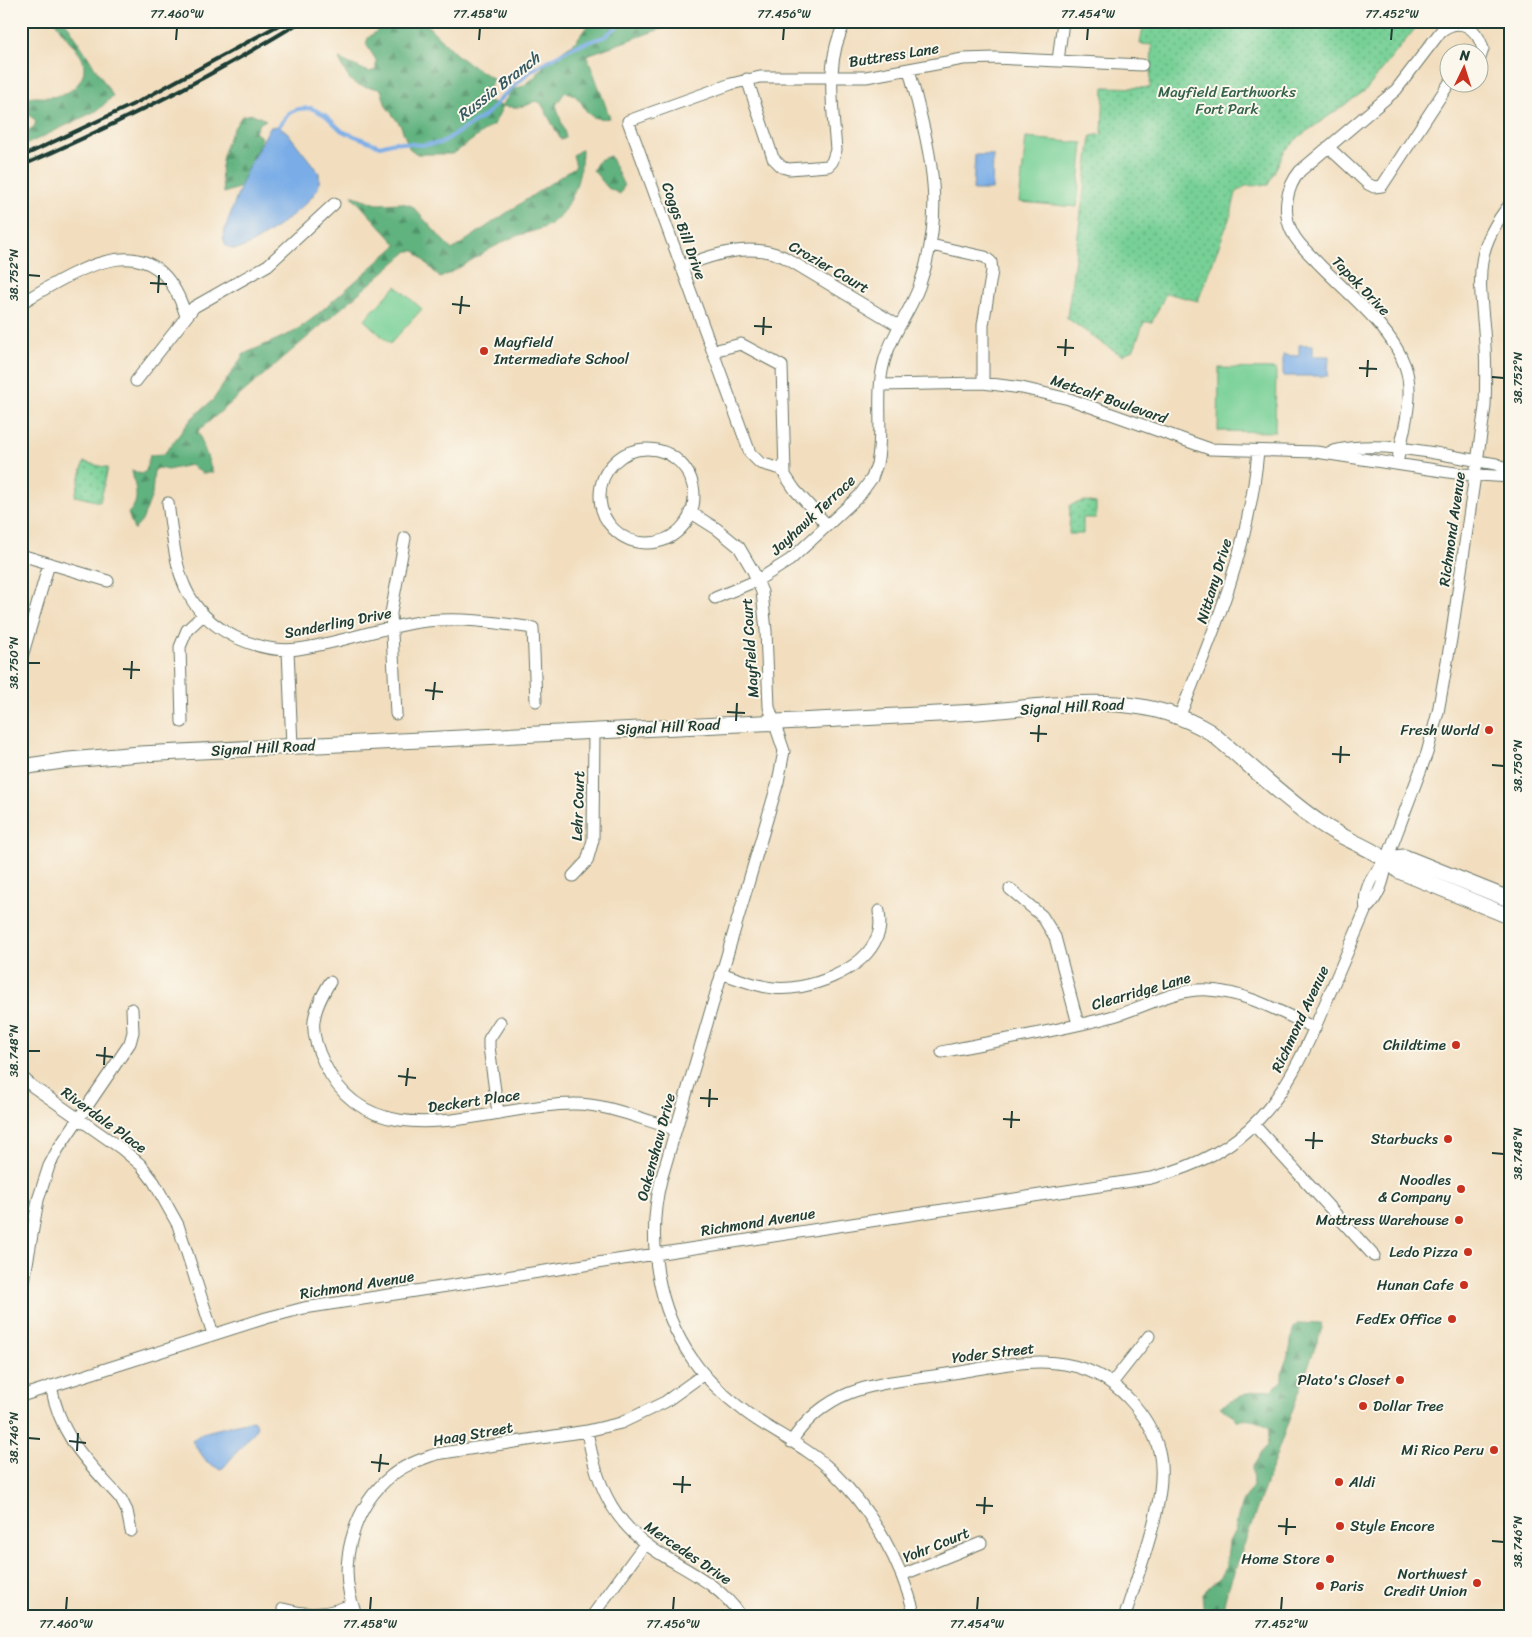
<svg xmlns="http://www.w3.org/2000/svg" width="1532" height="1637" viewBox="0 0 1532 1637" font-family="Sriracha,sans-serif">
	<defs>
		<pattern id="forest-firs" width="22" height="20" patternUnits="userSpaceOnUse" patternTransform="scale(1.25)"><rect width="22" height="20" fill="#61b27f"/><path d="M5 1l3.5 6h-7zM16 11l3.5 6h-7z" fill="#4f9269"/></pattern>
		<pattern id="park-dots" width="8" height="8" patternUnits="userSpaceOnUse" patternTransform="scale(1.25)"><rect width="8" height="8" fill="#77d096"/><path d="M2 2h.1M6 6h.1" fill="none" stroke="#61aa7b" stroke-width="1.8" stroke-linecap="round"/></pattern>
	</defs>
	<rect width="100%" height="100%" fill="#fbf7ec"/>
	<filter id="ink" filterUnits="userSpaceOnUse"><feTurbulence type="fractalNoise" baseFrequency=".02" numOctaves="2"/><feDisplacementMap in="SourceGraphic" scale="10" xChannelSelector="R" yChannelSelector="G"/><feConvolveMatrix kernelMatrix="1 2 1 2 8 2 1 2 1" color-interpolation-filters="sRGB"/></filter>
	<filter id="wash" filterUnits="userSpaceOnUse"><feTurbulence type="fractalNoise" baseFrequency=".0096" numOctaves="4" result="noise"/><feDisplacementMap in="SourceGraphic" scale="20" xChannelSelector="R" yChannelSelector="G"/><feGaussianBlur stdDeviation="1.12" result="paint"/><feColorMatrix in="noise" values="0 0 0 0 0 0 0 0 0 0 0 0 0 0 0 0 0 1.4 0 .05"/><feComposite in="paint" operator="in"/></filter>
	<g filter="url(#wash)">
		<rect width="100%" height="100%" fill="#f2debf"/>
		<path fill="#77d096" stroke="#4b8665" d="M1026 138 1083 143 1077 207 1019 202Z
			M396 286 422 309 390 344 364 320Z
			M1219 368 1276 369 1275 432 1218 431Z"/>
		<path fill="url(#forest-firs)" stroke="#40785a" d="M55 21H65L113 96 98 110 21 147V134L34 127 36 121 27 113 21 114V96C34 97 52 99 64 94 80 87 89 72 81 56 73 44 62 34 55 21Z
			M390 21H423L459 57 493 79 484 99 502 106 512 90 523 86 534 78 547 62 576 41 591 21H683L587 55 610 118C577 123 590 96 565 92L556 105 566 137 561 140 541 103 535 101C525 108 514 108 503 106L494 124 453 154H417L409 148 401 126 386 106 381 89C352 84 352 88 339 59L369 72 376 70V60L366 44 368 38Z
			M253 114 266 120 259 124 255 132 262 138 241 187 224 193C217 162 224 141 242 116Z
			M582 149C582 174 573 209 550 224 538 232 520 233 507 240 484 251 463 267 440 278L415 251H408L198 431 213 473H202L190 465 168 470 158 468 154 471 152 495 142 521 134 530 128 513C142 501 134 486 132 470L141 474 146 471 150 455 164 454 193 417 213 400 244 354 294 332 312 319 397 245 351 195 377 204 402 203 412 206 452 250 576 166 573 155Z
			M610 156 624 186 620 194 608 188 593 170 599 160Z
			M1299 1323 1321 1324 1322 1328 1227 1592 1221 1616H1204L1202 1594 1221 1575 1226 1566 1229 1542 1235 1530 1241 1504 1253 1486 1252 1468 1267 1445 1270 1428C1259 1422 1250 1417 1238 1421L1234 1416 1220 1407C1237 1398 1253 1388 1271 1391L1282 1380C1281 1367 1288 1360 1290 1349 1292 1340 1290 1328 1299 1323Z"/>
		<path fill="url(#park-dots)" stroke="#4b8665" d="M1144 21H1421L1366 90 1300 136 1284 152 1268 185 1245 186 1236 193 1231 214 1198 301 1166 293 1152 322H1144L1134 349 1122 355 1103 344 1067 318 1091 136 1102 134 1104 87 1150 88 1152 45 1140 44Z
			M84 462 108 468 100 502 75 496Z
			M1085 501 1096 503V518H1083V534H1069L1070 505Z"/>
		<path fill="#7aade7" stroke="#4c758e" d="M279 126 287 132 319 173C319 178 320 183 318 188 311 204 258 243 241 248 235 250 232 249 226 246L223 237 226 226 246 172 270 127Z
			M975 155H993L992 190H973Z
			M1299 345H1313V356H1329L1328 376H1283V355L1299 356Z
			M253 1420 257 1425 254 1432 223 1468 219 1469 207 1462 192 1441 202 1433Z"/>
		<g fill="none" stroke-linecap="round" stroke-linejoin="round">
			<path stroke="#7aade7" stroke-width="4" d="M279 126 289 113 298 109 311 108 325 115 342 131 380 146 395 142 421 145 441 143 486 115 502 97 532 70 573 47 604 37 624 21"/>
		</g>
	</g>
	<g filter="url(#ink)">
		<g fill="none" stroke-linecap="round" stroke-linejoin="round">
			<g stroke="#697565" stroke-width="13">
				<path id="minor" d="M1058 61 1063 21
					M747 79 773 158 782 167 789 169 828 166 832 162 836 150C833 108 824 60 846 21
					M1328 147 1368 184 1374 187 1382 186 1450 82
					M931 245 985 257 991 262 992 271 983 325V383
					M681 267C714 254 750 242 784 257L899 326
					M21 303C80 268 156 218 186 316
					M713 351 741 344 782 366 785 473
					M136 381 194 307 268 265 334 204
					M881 385 983 383 1022 388 1069 399 1210 449 1316 452 1462 474 1511 477
					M600 496a47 47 0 1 1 94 0a47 47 0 1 1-94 0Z
					M1333 451C1384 439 1446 456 1496 464L1511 471
					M1397 464C1402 434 1416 396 1405 366 1392 328 1347 293 1319 264 1310 254 1298 245 1292 232 1282 212 1286 188 1300 171L1396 90 1441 31C1461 16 1477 28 1483 49L1480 58
					M168 503C176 560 176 608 235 637 254 646 276 652 298 649 341 643 383 626 427 621 462 617 498 623 533 628L536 701
					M690 512 717 529 739 547 753 571 762 592 766 631 769 707 784 751 778 782 661 1180C646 1240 657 1309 693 1360 707 1381 727 1398 747 1413 774 1433 807 1447 831 1470 872 1510 901 1561 915 1616
					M827 525 795 490 781 469 760 463 750 453 628 121 731 84 760 77H866L963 59 995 58 1142 65
					M21 555 108 581
					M715 598 758 580 790 560 859 496 872 478 877 464C884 431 875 395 884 362 891 335 909 314 919 287 948 206 929 149 909 69
					M288 650 292 746
					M21 660 49 564
					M396 714 391 613 405 538
					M1180 715C1215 630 1250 544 1258 451
					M182 722 180 647 187 630 203 615
					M573 876 587 861 593 840 594 731
					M1010 889 1042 916 1055 937 1078 1024
					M1366 909C1362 889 1374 872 1387 859
					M721 973C738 979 755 986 773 988 806 992 864 971 877 937 881 929 880 920 879 911
					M330 982C311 1013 308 1030 324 1063 371 1164 491 1104 572 1104 606 1103 643 1120 675 1129
					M942 1052C998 1040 1055 1032 1110 1017 1142 1009 1174 988 1208 990 1246 992 1280 1012 1315 1028
					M21 1076 32 1086 122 1149 141 1165 154 1182 178 1225 213 1334
					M498 1113 489 1047V1039L500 1022
					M1254 1125 1374 1256
					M23 1287 38 1200 49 1166 58 1149 130 1043 133 1032 132 1009
					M1112 1383 1149 1336
					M51 1386C61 1439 87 1461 121 1499L127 1511 131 1531
					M21 1396 266 1318 304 1308 1151 1178C1251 1152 1284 1100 1322 1011 1337 977 1351 943 1366 909 1380 897 1385 877 1387 859L1427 753 1438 712 1451 639 1485 407C1486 381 1486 355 1484 330 1479 276 1474 248 1511 203
					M587 1431C597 1489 615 1528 667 1558 696 1575 721 1587 741 1616
					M791 1442C830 1382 884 1384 947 1374 1011 1364 1079 1344 1129 1399 1143 1414 1154 1431 1159 1451 1170 1496 1138 1571 1125 1616
					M902 1575 981 1543
					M283 1609C309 1616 329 1615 352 1604
					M357 1616C335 1569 352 1508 391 1476 404 1465 420 1460 436 1454L587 1431 621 1423 665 1402 704 1374
					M592 1616 645 1544"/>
			</g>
			<g stroke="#697565" stroke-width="17">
				<path id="major" d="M21 767 69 760 140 754 978 712C1059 706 1138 688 1210 732 1247 762 1281 796 1320 823 1345 841 1378 849 1399 871L1511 917
					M1387 859 1404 857 1511 900"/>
			</g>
			<use href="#minor" stroke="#fff" stroke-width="11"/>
			<use href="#major" stroke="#fff" stroke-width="15"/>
			<path stroke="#1f3d34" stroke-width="4" d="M21 157 138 102 286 21
				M21 166C118 124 212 76 302 21"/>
		</g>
	</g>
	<path fill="none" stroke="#1f3d34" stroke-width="2" d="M176 40 177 28M479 40 480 28M783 40 784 28M1087 40 1088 28M1391 40 1392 28M28 275 40 276M150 283 167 284M158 293 159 275M452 304 470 306M460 314 462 296M754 326 772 327M763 335 764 317M1057 347 1074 348M1065 356 1066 339M1359 368 1377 369M1367 377 1368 360M1492 377 1504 378M28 663H40M123 669 140 670M131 679 132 661M425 690 443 692M433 700 435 682M727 712 745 713M736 721 737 703M1030 733 1047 734M1038 742 1039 725M1332 754 1350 755M1340 763 1341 746M1492 765 1504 766M28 1051H40M96 1055 113 1057M104 1065 105 1047M398 1076 416 1078M406 1086 408 1068M700 1098 718 1099M709 1107 710 1089M1003 1119 1020 1120M1011 1128 1012 1111M1305 1140 1323 1141M1313 1149 1314 1132M1492 1153 1504 1154M28 1438 40 1439M69 1441 86 1443M77 1451 78 1433M371 1462 389 1464M379 1472 381 1454M673 1484 691 1485M682 1493 683 1476M976 1505 993 1506M984 1514 985 1497M1278 1526 1296 1527M1286 1535 1287 1518M1492 1541 1504 1542M66 1610 67 1597M370 1610 371 1597M673 1610 674 1597M977 1610 978 1597M1281 1610 1282 1597"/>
	<g fill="#c8321e" stroke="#fbf7ec" stroke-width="2">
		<circle cx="484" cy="351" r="5"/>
		<circle cx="1489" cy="730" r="5"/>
		<circle cx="1456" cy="1045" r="5"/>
		<circle cx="1448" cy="1139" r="5"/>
		<circle cx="1461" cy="1189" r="5"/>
		<circle cx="1459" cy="1220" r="5"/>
		<circle cx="1468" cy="1252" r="5"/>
		<circle cx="1464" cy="1285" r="5"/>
		<circle cx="1452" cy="1319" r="5"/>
		<circle cx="1400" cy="1380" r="5"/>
		<circle cx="1363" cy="1406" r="5"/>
		<circle cx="1494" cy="1450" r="5"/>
		<circle cx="1339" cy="1482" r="5"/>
		<circle cx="1340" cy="1526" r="5"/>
		<circle cx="1330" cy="1559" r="5"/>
		<circle cx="1477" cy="1583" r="5"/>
		<circle cx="1320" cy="1586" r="5"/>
	</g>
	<g text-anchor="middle" stroke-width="4" stroke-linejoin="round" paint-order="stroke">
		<g font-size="15" fill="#1f3d34" stroke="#fbf7ec">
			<text transform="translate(894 55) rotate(-9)" y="5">Buttress Lane</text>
			<text transform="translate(684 231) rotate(70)" y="5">Coggs Bill Drive</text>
			<text transform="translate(829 267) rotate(30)" y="5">Crozier Court</text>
			<text transform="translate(1361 286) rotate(46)" y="5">Tapok Drive</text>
			<text transform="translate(1109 399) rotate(19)" y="5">Metcalf Boulevard</text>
			<text transform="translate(813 515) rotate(-43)" y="5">Jayhawk Terrace</text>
			<text transform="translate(1452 529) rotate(-82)" y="5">Richmond Avenue</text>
			<text transform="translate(1214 581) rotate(-73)" y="5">Nittany Drive</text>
			<text transform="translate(338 623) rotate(-11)" y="5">Sanderling Drive</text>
			<text transform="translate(750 648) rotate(-94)" y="5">Mayfield Court</text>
			<text transform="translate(1072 707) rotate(-3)" y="5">Signal Hill Road</text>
			<text transform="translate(668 727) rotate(-3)" y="5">Signal Hill Road</text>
			<text transform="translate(263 748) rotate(-3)" y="5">Signal Hill Road</text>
			<text transform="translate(578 806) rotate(-88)" y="5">Lehr Court</text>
			<text transform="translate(1141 991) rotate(-16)" y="5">Clearridge Lane</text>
			<text transform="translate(1300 1019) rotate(-65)" y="5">Richmond Avenue</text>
			<text transform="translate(474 1101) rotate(-8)" y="5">Deckert Place</text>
			<text transform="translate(104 1120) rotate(36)" y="5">Riverdale Place</text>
			<text transform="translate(656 1147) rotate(-75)" y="5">Oakenshaw Drive</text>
			<text transform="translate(758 1222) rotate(-9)" y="5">Richmond Avenue</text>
			<text transform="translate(357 1285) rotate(-9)" y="5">Richmond Avenue</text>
			<text transform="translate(993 1353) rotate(-7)" y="5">Yoder Street</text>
			<text transform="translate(473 1434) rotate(-10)" y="5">Haag Street</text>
			<text transform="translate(936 1545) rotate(-22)" y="5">Yohr Court</text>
			<text transform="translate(688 1553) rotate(34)" y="5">Mercedes Drive</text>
		</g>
		<g font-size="15" fill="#35624c" stroke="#fbf7ec">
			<text x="1227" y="97">Mayfield Earthworks<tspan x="1227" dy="17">Fort Park</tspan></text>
		</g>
		<g font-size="15" fill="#1f3d34" stroke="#fbf7ec" text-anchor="end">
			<text x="494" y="347" text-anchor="start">Mayfield<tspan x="494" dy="17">Intermediate School</tspan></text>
			<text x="1479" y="735">Fresh World</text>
			<text x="1446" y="1050">Childtime</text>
			<text x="1438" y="1144">Starbucks</text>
			<text x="1451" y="1185">Noodles<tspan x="1451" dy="17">&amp; Company</tspan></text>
			<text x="1449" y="1225">Mattress Warehouse</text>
			<text x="1458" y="1257">Ledo Pizza</text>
			<text x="1454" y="1290">Hunan Cafe</text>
			<text x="1442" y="1324">FedEx Office</text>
			<text x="1390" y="1385">Plato's Closet</text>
			<text x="1373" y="1411" text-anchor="start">Dollar Tree</text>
			<text x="1484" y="1455">Mi Rico Peru</text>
			<text x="1349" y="1487" text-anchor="start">Aldi</text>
			<text x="1350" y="1531" text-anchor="start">Style Encore</text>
			<text x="1320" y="1564">Home Store</text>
			<text x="1467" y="1579">Northwest<tspan x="1467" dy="17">Credit Union</tspan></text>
			<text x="1330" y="1591" text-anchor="start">Paris</text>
		</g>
		<g font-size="16" font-style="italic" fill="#365961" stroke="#fbf7ec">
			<text transform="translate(498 86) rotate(-38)" y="6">Russia Branch</text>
		</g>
	</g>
	<rect width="1532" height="1637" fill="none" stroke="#fbf7ec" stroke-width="55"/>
	<g transform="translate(1464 68) rotate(4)"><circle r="24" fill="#fbf7ec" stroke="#a3ada2"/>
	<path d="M0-4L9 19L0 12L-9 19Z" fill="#c8321e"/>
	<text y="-8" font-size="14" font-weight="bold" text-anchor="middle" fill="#1f3d34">N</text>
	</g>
	<rect x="28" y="28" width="1476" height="1582" fill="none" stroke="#1f3d34" stroke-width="2"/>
	<g font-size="12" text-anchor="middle" fill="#1f3d34">
		<text x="177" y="18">77.460°W</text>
		<text x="480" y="18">77.458°W</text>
		<text x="784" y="18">77.456°W</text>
		<text x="1088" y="18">77.454°W</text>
		<text x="1392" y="18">77.452°W</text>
		<text transform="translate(14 275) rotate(-90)" y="4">38.752°N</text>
		<text transform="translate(1518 378) rotate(-90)" y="4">38.752°N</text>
		<text transform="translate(14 663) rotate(-90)" y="4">38.750°N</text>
		<text transform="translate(1518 766) rotate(-90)" y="4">38.750°N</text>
		<text transform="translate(14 1051) rotate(-90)" y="4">38.748°N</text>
		<text transform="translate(1518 1154) rotate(-90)" y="4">38.748°N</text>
		<text transform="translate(14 1438) rotate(-90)" y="4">38.746°N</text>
		<text transform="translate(1518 1542) rotate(-90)" y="4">38.746°N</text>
		<text x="66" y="1628">77.460°W</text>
		<text x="370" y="1628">77.458°W</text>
		<text x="673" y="1628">77.456°W</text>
		<text x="977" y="1628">77.454°W</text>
		<text x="1281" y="1628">77.452°W</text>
	</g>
</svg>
